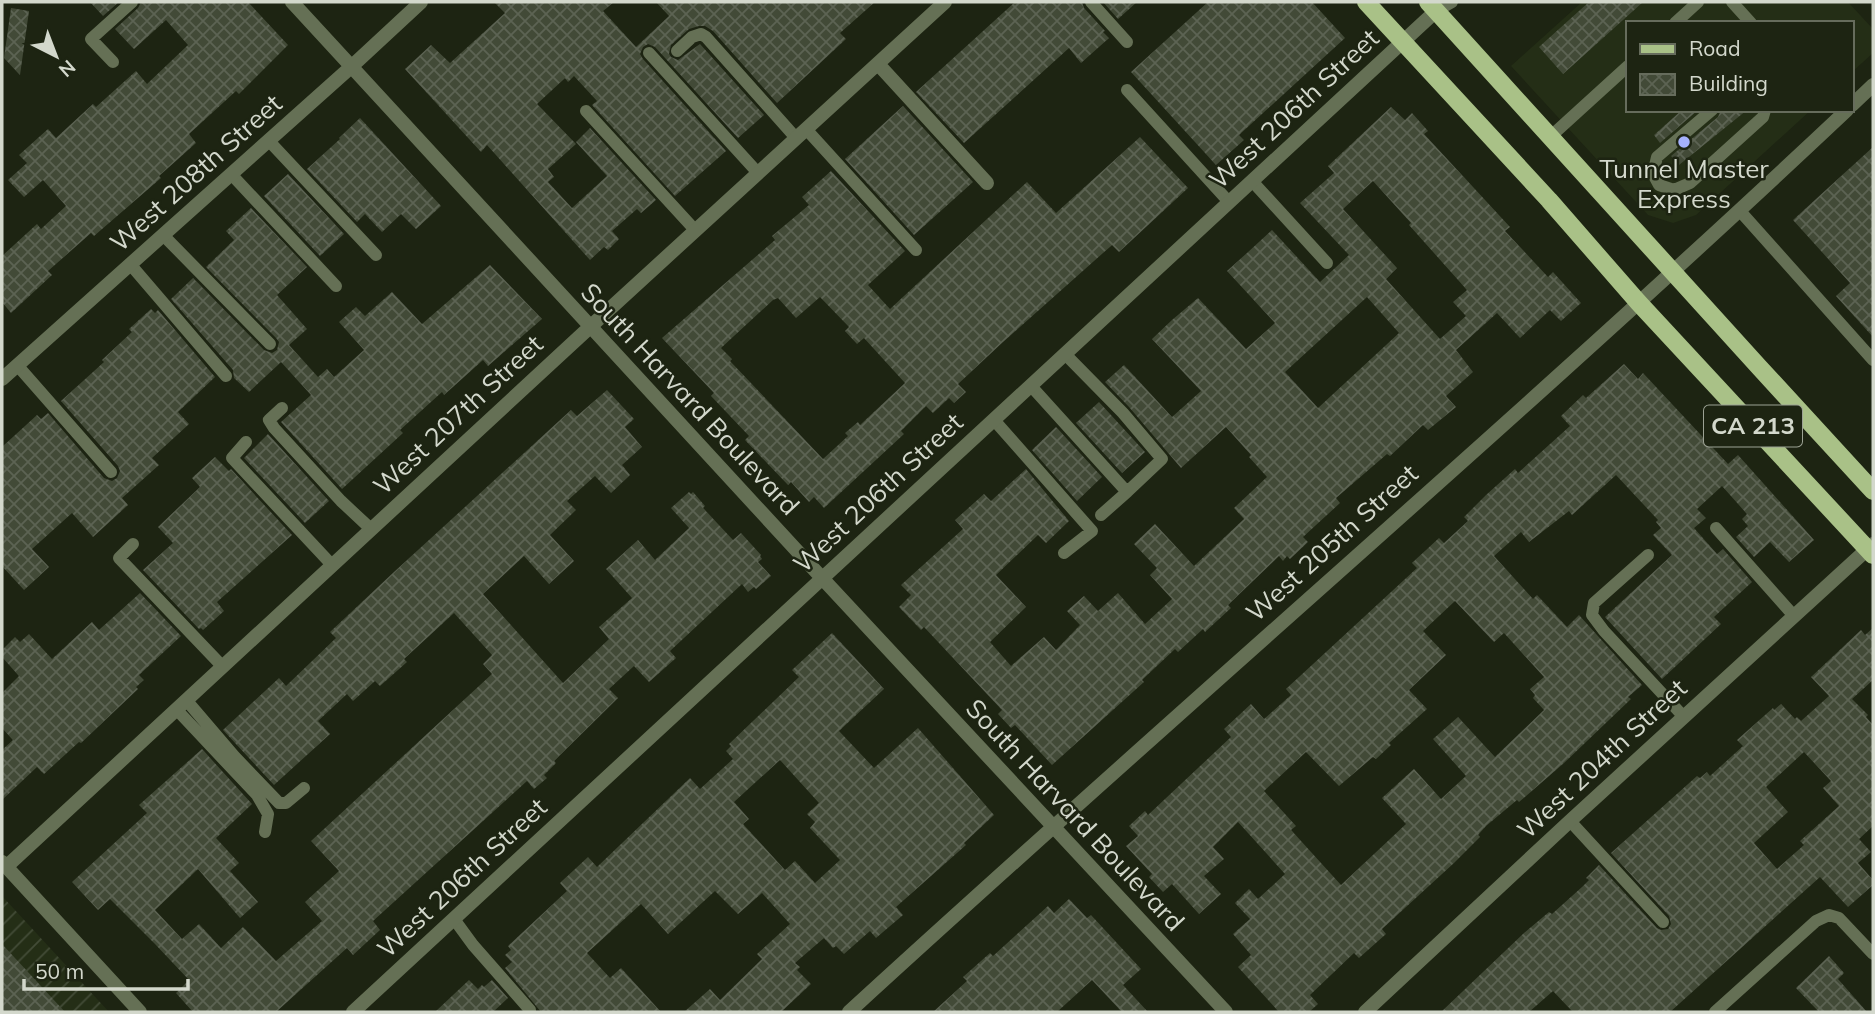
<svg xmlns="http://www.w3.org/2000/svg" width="1875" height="1014" viewBox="0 0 1875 1014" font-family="Mulish,sans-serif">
	<defs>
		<pattern id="industrial-furrows" width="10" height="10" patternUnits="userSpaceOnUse" patternTransform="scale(1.75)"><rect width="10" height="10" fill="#242e16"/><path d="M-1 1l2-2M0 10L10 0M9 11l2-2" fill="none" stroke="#434c37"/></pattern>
		<pattern id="building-cross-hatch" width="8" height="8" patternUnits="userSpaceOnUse" patternTransform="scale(1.75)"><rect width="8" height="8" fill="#424a37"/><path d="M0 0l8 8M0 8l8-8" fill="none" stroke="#5c6353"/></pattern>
	</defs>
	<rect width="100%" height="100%" fill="#1d2412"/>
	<path fill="#242e16" d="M1582 2H1848L1873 29V53L1852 72V23H1628V110H1811L1696 215 1673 223 1648 215 1511 66Z"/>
	<path fill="url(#industrial-furrows)" d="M2 896 109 1012H2Z"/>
	<path fill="url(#building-cross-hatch)" fill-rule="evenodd" d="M90 2H119L103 16Z
		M141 2H248L288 45 239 94 236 91 189 134 196 143 159 176 161 178 94 236 91 233 48 271 52 275 11 313 2 302V256L37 224 41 229 66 206 43 180 24 197 8 180 27 163 19 155 48 129 56 138 93 104 96 107 136 71 147 84 188 45 166 20 134 49 115 29 138 8Z
		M494 2H614L603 11 636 47 669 16 656 2H875L840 33 846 39 777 103 713 31 705 26H699L689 29 671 45 669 54 671 57 678 60 700 44 764 115 738 138 655 47 648 44 643 47 640 54 643 59 726 151 675 196 592 105 597 101 574 76 568 82 565 78 537 104 576 144 548 169 554 177 548 182 572 208 607 176 576 142 590 128 656 200 641 213 637 209 612 231 619 239 608 250 604 247 590 260 487 145 481 152 405 69 431 45 450 63 505 13Z
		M1015 2H1082L1084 8 1105 31 1103 32 1109 38 1081 63 1069 48 964 143 916 92Z
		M1103 2H1137L1118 19Z
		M1208 2H1312L1345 38 1239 135 1244 140 1216 165 1131 72Z
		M1589 2H1643L1563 74 1539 47Z
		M11 8 29 11 20 75 4 58Z
		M903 106 973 182 914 235 845 159Z
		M1391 107 1405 120 1412 113 1428 131 1424 134 1510 227 1505 231 1548 277 1553 272 1581 303 1561 321 1550 310 1520 338 1497 313 1456 350 1473 372 1446 396 1456 407 1428 430 1423 425 1390 456 1387 454 1336 498 1340 503 1303 537 1308 542 1290 559 1287 556 1283 561 1279 556 1228 605 1231 608 1205 632 1203 629 1178 652 1175 649 1142 680 1144 682 1052 765 1015 725 1011 728 998 714 1002 710 924 627 921 630 899 607 911 595 901 585 963 529 955 520 984 494 991 501 1026 469 1069 521 1046 543 1038 535 996 575 1026 607 990 642 1011 666 1044 637 1056 650 1080 625 1067 611 1084 596 1098 611 1118 593 1145 624 1172 599 1150 575 1157 568 1134 544 1155 524 1194 566 1244 519 1234 508 1267 477 1249 457 1251 455 1226 427 1181 468 1129 407 1105 382 1124 365 1172 417 1201 391 1152 339 1172 320 1198 298 1246 349 1275 323 1227 271 1247 253 1272 230 1320 282 1349 255 1300 203 1334 173 1328 166ZM1373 181 1411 223 1409 225 1467 290 1453 302 1466 316 1440 339 1386 279 1397 268 1343 209ZM1367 297 1399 333 1318 408 1285 372Z
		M1682 110H1698L1660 143 1654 135Z
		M1721 110H1747L1679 165 1671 156 1718 117Z
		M360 118 441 206 416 229 401 214 382 232 365 214 357 222 307 169 340 139 339 138Z
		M1140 137 1188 188 1119 252 1112 245 1003 342 958 384 966 392 954 403 949 398 933 413 926 406 901 431 904 434 824 508 814 497 809 502 791 482 788 485 745 440 749 436 711 396 714 393 662 338 775 240 772 236 809 205 802 197 831 171 905 251 868 285 890 309 1027 182 1056 213ZM820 297 849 327 845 331 857 344 864 338 905 383 860 425 858 422 845 433 848 436 823 459 730 361 732 359 721 348 773 300 778 298 796 318Z
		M1873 147V337L1836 296 1850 283 1793 220Z
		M288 174 344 234 320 256 264 196Z
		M251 208 307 267 277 295 307 329 289 345 318 377 327 369 334 377 364 350 339 322 356 307 365 316 392 292 422 324 490 265 542 319 488 366 483 360 444 395 442 392 400 430 403 433 342 489 281 422 311 395 281 362 249 392 234 378 233 370 171 299 193 278 264 350 272 353 277 350 279 342 276 338 206 267 234 240 226 231Z
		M151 309 155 313 158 310 215 377 178 412 189 424 152 458 159 465 122 498 128 505 93 537 72 513 32 549 49 567 24 590 2 566V447L37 415 41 419 48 413 104 478 112 481 117 478 120 471 118 466 61 401 104 362 102 360 132 332 129 329Z
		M1624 364 1638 379 1643 373 1728 464 1738 455 1814 540 1789 562 1770 542 1754 557 1736 537 1748 526 1742 519 1747 514 1722 486 1697 509 1706 518 1694 528 1717 554 1723 549 1752 582 1714 617 1721 624 1662 679 1605 617 1672 555 1653 535 1661 528 1656 522 1658 520 1616 475 1572 515 1569 511 1529 542 1521 532 1494 556 1533 599 1537 595 1567 627 1579 615 1642 685 1628 697 1631 699 1564 763 1519 802 1517 800 1486 826 1478 835 1480 837 1454 863 1382 929 1386 934 1359 958 1354 953 1310 995 1318 1004 1309 1012H1279L1238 967 1251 955 1233 934 1250 919 1235 903 1249 889 1258 899 1285 874 1238 822 1213 847 1224 859 1204 876 1221 894 1199 914 1172 884 1163 892 1149 877 1152 874 1126 846 1138 836 1129 826 1145 811 1148 815 1231 737 1224 729 1251 704 1264 719 1291 695 1286 689 1417 568 1412 563 1439 538 1444 543 1468 521 1464 517 1486 495 1515 469 1518 473 1570 426 1561 416 1583 395 1586 398ZM1455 601 1494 642 1504 633 1544 677 1530 689 1535 695 1533 698 1544 710 1495 757 1458 717 1433 739 1466 776 1441 799 1414 769 1404 778 1382 798 1406 824 1341 885 1291 830 1296 826 1264 791 1306 752 1339 786 1373 757 1376 759 1391 745 1389 743 1427 709 1409 690 1446 655 1423 631Z
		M607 390 634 419 625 427 642 447 622 465 630 475 611 493 595 476 567 501 576 510 550 535 574 561 549 584 524 556 483 594 563 683 609 639 599 627 632 598 606 569 638 540 655 560 689 528 671 508 689 492 691 494 693 492 705 506 703 508 733 540 741 533 761 555 760 556 762 559 758 562 771 576 756 589 754 587 748 592 742 584 670 651 676 658 649 682 634 666 609 689 618 698 554 761 556 763 544 775 547 778 534 789 527 781 373 921 380 930 353 955 347 948 276 1012H193L176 993 189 980 155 944 110 899 98 910 72 882 147 813 139 805 202 749 252 804 216 838 239 863 230 871 258 902 240 918 198 869 155 910 182 939 199 924 221 948 243 927 276 961 322 921 305 902 339 871 311 841 492 674 483 664 492 655 454 613 404 659 407 662 380 686 375 681 353 701 347 694 318 721 330 734 274 785 223 730 279 678 286 686 336 638 330 632 394 572 571 410 577 416Z
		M1099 402 1145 452 1122 473 1076 423Z
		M1056 427 1102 477 1077 501 1032 450Z
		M268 434 329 501 305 523 244 458Z
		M215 457 229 471 231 469 292 535 217 602 224 611 203 630 201 628 199 629 143 570 173 543 158 527 200 487 192 478Z
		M140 593 181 636 139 675 144 680 136 687 138 689 81 743 79 742 44 774 37 767 2 800V750L13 740 2 728V693L19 676 2 657V650L15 637 20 642 29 634 52 659 92 622 99 630Z
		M1873 628V680L1852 699 1868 715 1866 717 1873 725V826L1859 839 1871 852 1858 863 1873 880V885L1848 907 1820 877 1670 1012H1573L1553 991 1529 1012H1441L1524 933 1549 912 1552 914 1582 887 1589 880 1586 878 1599 865 1657 928 1661 930 1668 929 1671 924 1669 916 1611 853 1697 776 1700 778 1707 772 1710 776 1743 746 1737 740 1773 708 1774 710 1781 704 1795 719 1797 717 1801 721 1829 696 1811 677 1861 630 1865 635ZM1804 752 1831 781 1823 788 1839 806 1800 841 1804 845 1777 869 1754 843 1788 812 1766 787Z
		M832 633 884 689 839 731 874 768 918 728 994 815 964 843 966 845 896 907 903 915 876 938 870 931 844 954 836 946 833 948 824 938 795 963 800 967 797 970 811 984 781 1012H684L710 989 720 1000 762 959 757 954 790 924 762 893 738 914 715 891 668 934 641 904 587 953 610 978 621 968 661 1012H541L505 968 512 962 505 955 511 950 508 946 567 891 560 883 588 857 597 867 690 778 700 789 733 759 726 751 731 746 729 744 799 677 792 670ZM780 760 819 803 807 814 815 822 810 828 840 860 815 883 795 861 785 870 743 824 749 819 734 802Z
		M1069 899 1087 918 1091 915 1141 969 1123 985 1148 1012H1122L1092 980 1057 1012H933L967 981 963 977 990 953 993 956 1048 906 1054 913Z
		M2 944 65 1012H2Z
		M1829 956 1844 973 1838 979 1867 1012H1819L1796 988Z
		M469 980 478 989 482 985 484 987 492 980 508 998 493 1012H435Z"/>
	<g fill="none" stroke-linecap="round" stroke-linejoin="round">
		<path stroke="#657055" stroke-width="12" d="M1091 2 1127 42
			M1732 2 1751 23
			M1436 11 1452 2
			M1675 23 1698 2
			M677 51 692 37 701 34 706 37 796 138
			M649 53 758 173
			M113 62 91 39 132 2
			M1127 90 1229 202
			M1712 110 1657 157 1653 174 1659 185 1674 190 1690 183 1763 117 1765 110
			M586 111 695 230
			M806 129 916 250
			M1550 137 1628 66
			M269 141 376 255
			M231 174 336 286
			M1252 181 1327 263
			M1740 211 1873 360
			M163 235 270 344
			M130 264 226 376
			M1065 354 1123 413 1162 459 1127 492
			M17 365 111 472
			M1031 386 1127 492 1101 515
			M282 408 269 420 274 428 341 501 371 529
			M994 420 1092 531 1064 553
			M246 442 232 458 332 565
			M1716 528 1794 616
			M133 544 119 558 223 667
			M1648 555 1594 603 1592 615 1604 631 1684 717
			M187 701 234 756 279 803H286L304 788
			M177 710 257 795 268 814 265 832
			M1570 821 1663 922
			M454 919 473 945 530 1010
			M1715 1012 1816 921 1829 915 1839 918 1873 954"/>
		<path stroke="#657055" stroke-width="14" d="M292 2 822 578 1226 1012
			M878 64 987 183
			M1852 105 1873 85
			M2 379 351 67 421 2
			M2 862 140 1012
			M6 867 590 327 945 2
			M353 1012 1436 11
			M849 1012C1179 709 1520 418 1847 110
			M1365 1012 1570 821 1873 544"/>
		<path stroke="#a9c187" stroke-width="18" d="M1366 2 1549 200 1638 302 1873 555
			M1428 2 1759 367 1873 491"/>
	</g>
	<circle fill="#a5b1fc" stroke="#1d2412" stroke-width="2.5" cx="1684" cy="142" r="7"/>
	<g text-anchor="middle" stroke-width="5" stroke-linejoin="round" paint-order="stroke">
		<rect fill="#1d2412" stroke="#9ca294" stroke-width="2" x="1704" y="405.5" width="98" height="41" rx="5"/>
		<g font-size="24" font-weight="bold" fill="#d3d8cc">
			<text x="1753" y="434">CA 213</text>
		</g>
		<g font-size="26" fill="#d3d8cc" stroke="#1d2412">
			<text transform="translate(1294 109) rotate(-43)" y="9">West 206th Street</text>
			<text transform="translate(196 173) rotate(-42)" y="9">West 208th Street</text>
			<text transform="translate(690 399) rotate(47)" y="9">South Harvard Boulevard</text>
			<text transform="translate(458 415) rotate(-43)" y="9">West 207th Street</text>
			<text transform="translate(878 493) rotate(-43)" y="9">West 206th Street</text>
			<text transform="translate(1332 543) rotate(-42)" y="9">West 205th Street</text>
			<text transform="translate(1602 759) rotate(-43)" y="9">West 204th Street</text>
			<text transform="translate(1075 815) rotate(47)" y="9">South Harvard Boulevard</text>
			<text transform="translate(462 878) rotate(-43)" y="9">West 206th Street</text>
		</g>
		<g font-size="26" fill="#d3d8cc" stroke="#1d2412">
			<text x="1684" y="178">Tunnel Master<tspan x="1684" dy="30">Express</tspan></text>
		</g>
	</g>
	<rect width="1875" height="1014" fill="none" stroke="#d3d8cc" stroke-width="7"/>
	<rect x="1626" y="21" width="228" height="91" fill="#1d2412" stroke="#666c5c" stroke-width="2"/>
	<rect x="1640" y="44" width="35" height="10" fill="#a9c187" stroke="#666c5c" stroke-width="2"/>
	<text x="1689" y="56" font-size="21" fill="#d3d8cc">Road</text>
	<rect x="1640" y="74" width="35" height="21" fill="url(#building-cross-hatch)" stroke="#666c5c" stroke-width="2"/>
	<text x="1689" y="91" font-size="21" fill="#d3d8cc">Building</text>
	<g transform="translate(56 56) rotate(138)" stroke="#1d2412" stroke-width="5" paint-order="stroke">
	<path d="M0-5L12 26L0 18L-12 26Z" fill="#d3d8cc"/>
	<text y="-10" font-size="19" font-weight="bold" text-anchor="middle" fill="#d3d8cc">N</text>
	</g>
	<path d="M24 979v10h164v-10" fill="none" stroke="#d3d8cc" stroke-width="3.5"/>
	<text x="35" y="979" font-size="21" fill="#d3d8cc" stroke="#1d2412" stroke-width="5" paint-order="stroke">50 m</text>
</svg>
